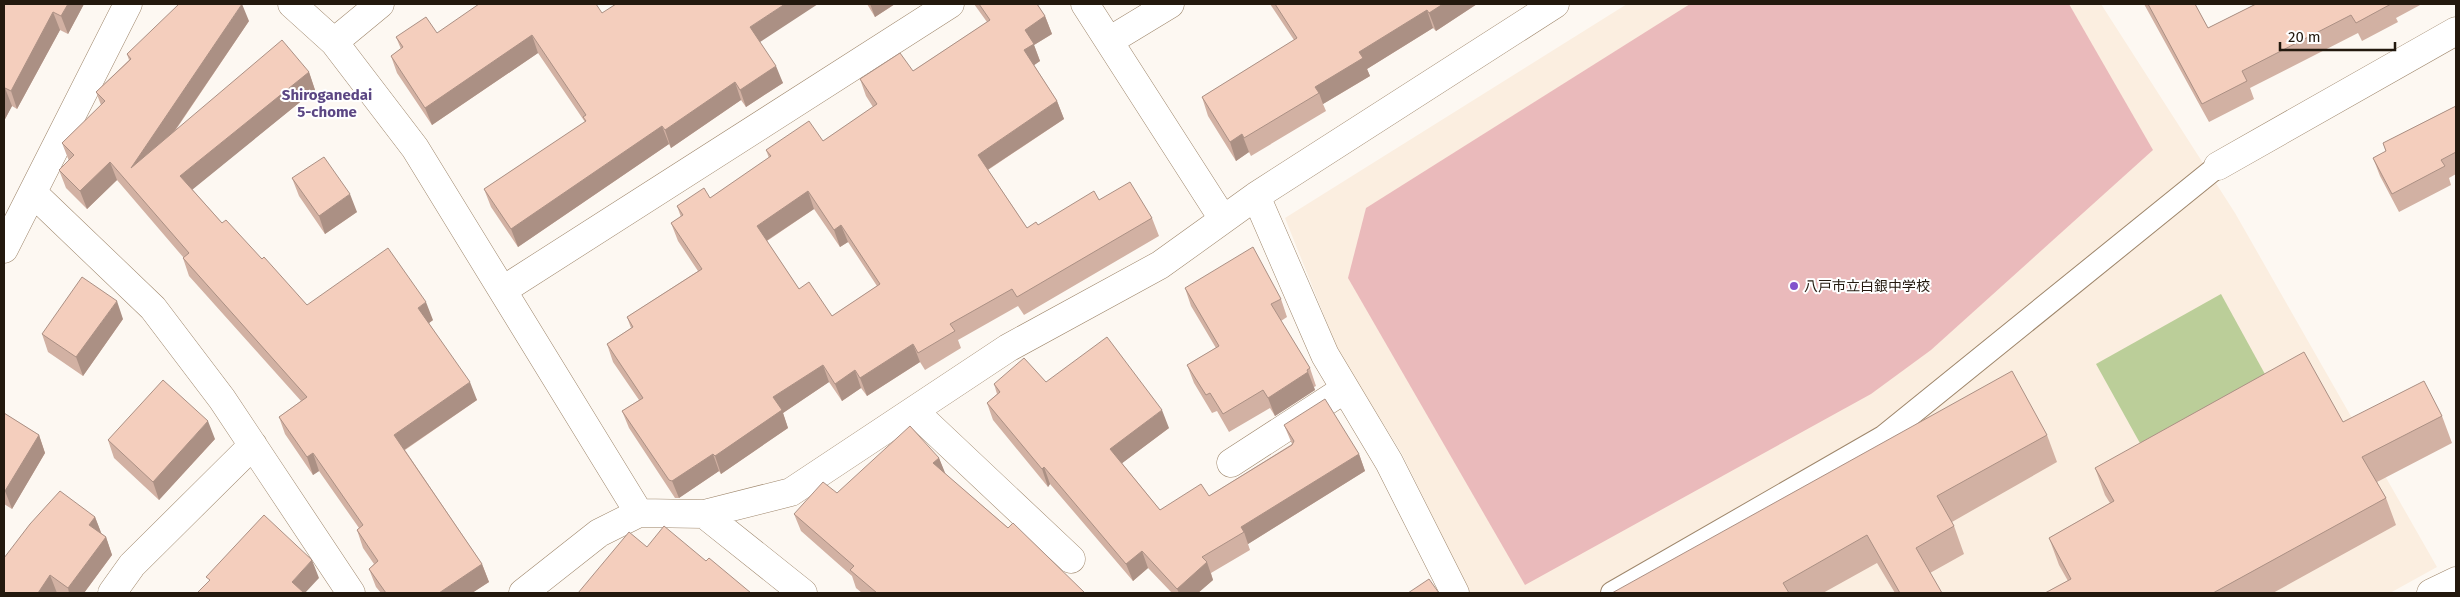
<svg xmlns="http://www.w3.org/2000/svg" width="2460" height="597" viewBox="0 0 2460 597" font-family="'Fira Sans','Noto Sans JP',sans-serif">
	<rect width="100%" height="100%" fill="#fdf8f2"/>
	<path fill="#fbeee0" d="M1627 4H2101L2235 213 2437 567 2390 593H1470L1401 452 1339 353 1285 218Z"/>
	<path fill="#eababb" d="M1690 4H2069L2153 150 1931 350 1871 394 1525 585 1348 278 1366 208Z"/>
	<path fill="#bbce99" d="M2221 294 2266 376 2141 445 2096 364Z"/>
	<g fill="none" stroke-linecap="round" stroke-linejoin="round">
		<g stroke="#9e866b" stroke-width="24">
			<path id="service" d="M1612 593 1883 437 2218 166"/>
		</g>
		<g stroke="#9e866b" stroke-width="29">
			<path id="minor" d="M292 4 334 42 415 148 639 513
				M1085 4 1223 219
				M1109 41 1170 4
				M334 42 380 4
				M2218 166 2456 31
				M33 193 153 308 222 399 351 593
				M1256 196 1325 355 1389 462 1455 593
				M4 249 128 4
				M503 290 950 4
				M915 412 1071 559
				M1231 463 1345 389
				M704 514 803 593
				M112 593 132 565 253 445
				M523 593 599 533 639 513 704 514 791 492 1008 348 1160 265 1256 196 1555 4
				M2431 593 2456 581"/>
		</g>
		<use href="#service" stroke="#fff" stroke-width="22"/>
		<use href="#minor" stroke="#fff" stroke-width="28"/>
	</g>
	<path fill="#d2b1a3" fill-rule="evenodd" d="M4 4H84L68 34 60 30 17 109 12 106 4 121Z
		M867 4H895L875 17Z
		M974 4H1037L1045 16 1052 34 1034 45 1040 61 1034 65 1057 101 1064 119 988 170 1027 228 1038 225 1099 200 1152 218 1159 236 1024 315 1018 306 958 340 961 348 925 370 920 362 867 396 861 388 842 401 829 382 783 413 788 428 721 474 719 471 679 498H675L629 428 622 411 639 400 613 362 607 344 631 328 627 317 698 271 678 241 671 223 681 217 677 206 710 198 769 158 766 150 823 141 873 107 866 96 860 79 913 71 987 22ZM814 209 840 247 848 242 877 286 832 316 799 289 767 241Z
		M1270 4H1477L1436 31 1433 28 1367 69 1370 76 1323 104 1326 111 1251 156 1249 152 1236 161 1208 116 1202 97 1294 40Z
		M2144 4H2195L2208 28 2256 4H2422L2396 18 2398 22 2362 41 2358 33 2250 88 2254 99 2209 122Z
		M602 13 760 42 783 83 746 107 741 100 671 148 669 144 518 247 491 207 484 189 585 122 538 53 432 125 397 73 391 56 401 49 396 37 437 33Z
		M249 21 175 131 309 72 315 90 192 189 222 223 262 259 307 305 433 320 429 323 477 400 405 450 482 564 489 582 472 593H381L376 587 369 569 374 564 363 548 357 530 359 528 319 471 313 475 285 434 279 417 301 401 189 276 183 258V257L117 180 87 209 66 188 59 170 69 161 62 143 101 105 96 92 129 60 127 54Z
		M2456 106V174L2449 178 2451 185 2399 212 2380 176 2373 158 2386 152 2383 143Z
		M292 178 357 212 325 234 299 196Z
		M1185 288 1281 299 1287 317 1281 321 1310 368 1316 386 1314 387 1315 390 1275 416 1270 408 1229 432 1217 411 1212 413 1194 383 1187 365 1216 348 1191 306Z
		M123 319 83 376 48 352 42 334Z
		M1046 382 1169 428 1122 463 1160 510 1209 496 1292 444 1284 425 1359 454 1365 471 1248 544 1250 550 1211 573 1213 580 1198 593H1172L1148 568 1133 581 1050 484 1048 487 993 420 987 403 997 394 994 384Z
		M4 413 39 435 45 453 12 509 4 504Z
		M2442 416 2452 443 2377 482 2386 498 2396 525 2273 593H2045L2068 581 2059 565 2049 538 2110 503 2105 495 2095 468 2343 422Z
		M2047 435 2057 462 1952 522 1954 526 1964 554 1930 573 1942 593H1895L1877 563 1823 593H1612Z
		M215 439 159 500 114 458 108 440Z
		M939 458 945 474 1085 593H862L856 588 852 576 801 531 794 514 837 493Z
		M95 517 101 533 106 537 112 555 84 593H4Z"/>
	<path fill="#ab9084" d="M68 4H84L68 34 61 16Z
		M242 4 249 21 137 186 131 168Z
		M785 4H818L757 44 750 27Z
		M870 4H895L875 17Z
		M1443 4H1477L1436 31 1429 13Z
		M1427 10 1433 28 1367 69 1370 76 1323 104 1319 93 1315 87 1359 52Z
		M53 12 60 30 17 109 11 91Z
		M1045 16 1052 34 1034 45 1040 61 1030 68 1024 50 1025 30Z
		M532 35 538 53 432 125 425 108Z
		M776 66 783 83 746 107 740 90Z
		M309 72 315 90 187 194 180 176Z
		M735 82 741 100 671 148 665 130Z
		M5 88 12 106 4 121V90Z
		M1057 101 1064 119 984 172 978 155Z
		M662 126 669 144 518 247 511 229Z
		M1242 134 1249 152 1236 161 1230 142Z
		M110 162 117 180 87 209 80 191Z
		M808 191 814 209 763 243 757 226Z
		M350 194 357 212 325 234 319 216Z
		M841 225 848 242 840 247 834 230Z
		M117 301 123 319 83 376 76 357Z
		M426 302 433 320 425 326 418 308Z
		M913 344 920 362 867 396 860 378Z
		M823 365 829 382 783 413 788 428 721 474 715 456 773 397Z
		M855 370 861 388 842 401 835 384Z
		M1308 372 1315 390 1275 416 1268 398Z
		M470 382 477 400 401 452 394 435Z
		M1162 410 1169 428 1117 467 1110 449Z
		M208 421 215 439 159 500 153 482Z
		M39 435 45 453 12 509 5 491Z
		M313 453 319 471 313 475 307 457Z
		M713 454 719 471 679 498 672 481Z
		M1359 454 1365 471 1248 544 1244 532 1241 527Z
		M939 458 946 475 933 463Z
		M1044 467 1050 484 1048 487 1042 469Z
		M95 517 102 535 89 525Z
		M106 537 112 555 84 593H69L68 588Z
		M1142 551 1148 568 1133 581 1126 564Z
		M312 560 319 578 305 593H297L292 582Z
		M1207 562 1213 580 1198 593H1179L1177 589Z
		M482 564 489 582 472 593H439Z
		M50 575 57 593H38Z"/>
	<path fill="#f4cebd" stroke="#ab9084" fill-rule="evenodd" d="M4 4H68L61 16 53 12 11 91 5 88 4 90Z
		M179 4H242L131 168 282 40 309 72 180 176 222 223 226 220 262 259 264 257 307 305 388 248 426 302 418 308 470 382 394 435 482 564 439 593H386L369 569 378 561 357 530 363 525 313 453 307 457 279 417 307 397 183 258 189 253 110 162 80 191 59 170 74 155 62 143 105 101 96 92 131 59 127 54Z
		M479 4H596L602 13 616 4H785L750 27 776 66 740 90 735 82 665 130 662 126 511 229 484 189 586 121 583 117 586 115 532 35 425 108 391 56 403 47 396 37 426 17 437 33Z
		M979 4H1037L1045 16 1025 30 1034 44 1024 50 1057 101 978 155 1027 228 1036 222 1038 225 1094 191 1099 200 1130 182 1152 218 1017 297 1012 289 950 324 955 331 918 353 913 344 860 378 855 370 835 384 823 365 773 397 782 410 715 456 713 454 672 481 669 480 622 411 643 398 607 344 633 327 627 317 702 269 671 223 683 215 677 206 704 188 710 198 771 156 766 150 809 121 823 141 877 104 860 79 900 53 913 71 990 20ZM808 191 834 230 841 225 880 284 832 316 809 282 799 289 757 226Z
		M1275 4H1443L1429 13 1427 10 1359 52 1363 58 1315 87 1319 93 1244 138 1242 134 1230 142 1202 97 1297 38Z
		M2148 4H2195L2208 28 2256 4H2391L2356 23 2351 15 2242 71 2247 81 2202 104Z
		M2456 106V152L2441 160 2445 166 2392 194 2373 158 2386 151 2383 143Z
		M324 157 350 194 319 216 292 178Z
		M1253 247 1281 299 1271 304 1310 368 1307 370 1308 372 1268 398 1263 390 1223 414 1210 393 1206 395 1187 365 1219 346 1185 288Z
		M82 277 117 301 76 357 42 334Z
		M1107 337 1162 410 1110 449 1160 510 1201 484 1209 496 1292 445 1294 441 1284 425 1325 399 1359 454 1241 527 1244 532 1202 557 1207 562 1177 589 1142 551 1126 564 1044 467 1042 469 987 403 1000 392 994 384 1024 358 1046 382Z
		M2304 352 2343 422 2424 381 2442 416 2362 457 2386 498 2213 593H2045L2071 579 2049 538 2114 501 2095 468Z
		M2012 371 2047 435 1937 496 1954 526 1916 548 1942 593H1900L1867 535 1783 583 1789 593H1612Z
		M163 380 208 421 153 482 108 440Z
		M4 413 39 435 5 491 4 490Z
		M910 426 939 458 933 463 1008 528 1013 523 1085 593H877L850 570 854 566 794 514 823 482 837 493Z
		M60 491 95 517 89 525 106 537 68 588 50 575 38 593H4V558L30 524Z
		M264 515 312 560 292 582 304 593H197L210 580 206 577Z
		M664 526 706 561 709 558 751 593H578L629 532 647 547Z
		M1429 579 1439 593H1408Z"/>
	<circle fill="#8253cc" stroke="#fff" stroke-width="2" cx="1794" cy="286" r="5"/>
	<g text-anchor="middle" stroke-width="4" stroke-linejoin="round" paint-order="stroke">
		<g font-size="14" fill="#23190e" stroke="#fff" text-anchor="start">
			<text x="1804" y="291">八戸市立白銀中学校</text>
		</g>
		<g font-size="15" font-weight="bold" fill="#5b4683" stroke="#fff">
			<text x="327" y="100">Shiroganedai<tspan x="327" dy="17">5-chome</tspan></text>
		</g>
	</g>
	<rect width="2460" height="597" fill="none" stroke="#23190e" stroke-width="10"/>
	<path d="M2280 42v8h115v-8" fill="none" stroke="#23190e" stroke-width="2.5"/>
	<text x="2288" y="42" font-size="15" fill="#23190e" stroke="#ffffff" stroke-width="4" paint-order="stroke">20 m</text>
</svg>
